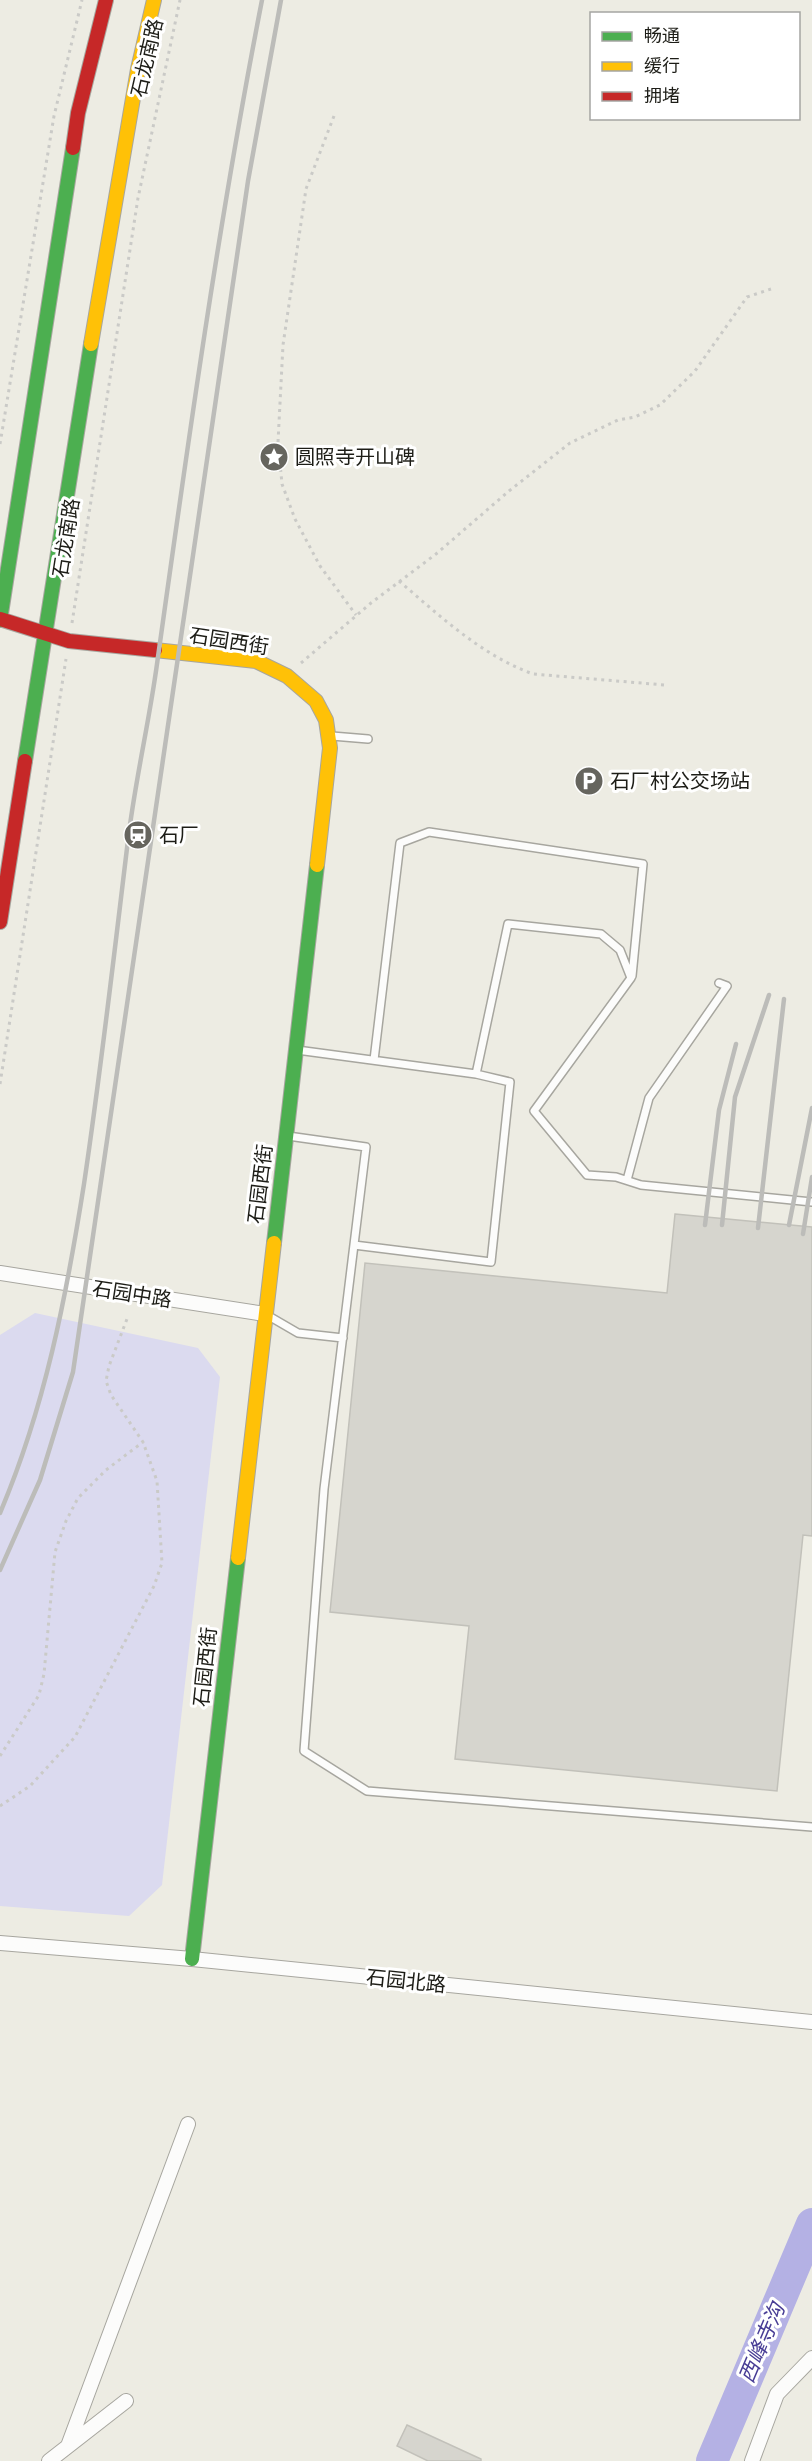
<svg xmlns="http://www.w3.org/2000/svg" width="812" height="2461" viewBox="0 0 812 2461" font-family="Inter,'Noto Sans SC',sans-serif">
	<rect width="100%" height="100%" fill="#edece3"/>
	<path fill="#dbdaef" d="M35 1313 198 1348 220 1377 162 1885 129 1916 0 1906V1335Z"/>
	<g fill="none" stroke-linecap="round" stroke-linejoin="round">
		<path stroke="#b4b1e4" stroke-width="32" d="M712 2461 812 2224"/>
	</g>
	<path fill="#d6d5ce" stroke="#c2c1ba" stroke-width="1.5" d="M675 1214 812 1227V1536L803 1535 777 1791 455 1759 469 1626 330 1612 365 1263 667 1293Z
		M407 2425 481 2459V2461H428L397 2446Z"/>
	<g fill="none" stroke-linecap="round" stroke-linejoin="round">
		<g stroke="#a7a69f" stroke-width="10">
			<path id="lane" d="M332 736 368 739
				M297 1050 476 1074 508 924 601 934 620 950 631 978 534 1111 587 1175 616 1177 641 1185 812 1202
				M374 1060 400 843 429 832 643 864 632 976
				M288 1136 366 1147 324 1489 304 1751 367 1791 812 1827
				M627 1180 649 1098 727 986 719 983
				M354 1245 491 1262 510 1082 476 1074
				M267 1315 298 1333 343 1338"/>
		</g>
		<g stroke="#a7a69f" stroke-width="16">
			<path id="street" d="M0 1273 265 1314
				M0 1943 192 1959 812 2022
				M68 2446 188 2124
				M49 2461 126 2401
				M752 2461 777 2394 812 2358"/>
		</g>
		<g stroke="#a7a69f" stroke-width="16">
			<path id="fast" d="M0 620 73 148
				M25 761 91 344
				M274 1243 317 865
				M192 1959 238 1558"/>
		</g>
		<g stroke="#a7a69f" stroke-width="16">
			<path id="slow" d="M91 344 138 69 154 0
				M155 650 256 661 287 676 316 701 326 720 330 748 317 865
				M238 1558 274 1243"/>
		</g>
		<g stroke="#a7a69f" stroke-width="16">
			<path id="jam" d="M73 148 78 113 106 0
				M0 619 69 641 155 650
				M0 922 25 761"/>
		</g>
		<path stroke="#cacac7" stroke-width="3" stroke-dasharray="3 4.5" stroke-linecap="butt" d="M334 116 306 189 283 345 278 442 282 484 295 519 320 566 356 615
			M0 444 54 116 82 0
			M399 581C440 616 481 655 533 674L665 685
			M72 623 138 198 180 0
			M301 663 371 603 436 554 509 491 570 443 618 420 635 417 660 405 695 371 747 297 771 289
			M0 1084 66 659
			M0 1756 39 1695 44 1674 55 1552 66 1521 78 1498 106 1470 143 1442
			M0 1806 30 1786 75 1737 154 1586 162 1563 157 1481 143 1442 111 1395 106 1381 109 1366 127 1319"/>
		<use href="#lane" stroke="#fcfcfb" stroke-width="7"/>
		<use href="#street" stroke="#fcfcfb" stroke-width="14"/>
		<use href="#fast" stroke="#4caf50" stroke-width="14"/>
		<use href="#slow" stroke="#ffc107" stroke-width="14"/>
		<use href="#jam" stroke="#c62828" stroke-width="14"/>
		<path stroke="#bcbcb9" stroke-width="4.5" d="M705 1225 719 1110 736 1044
			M722 1225 735 1097 769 995
			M789 1225 812 1108
			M758 1228 784 999
			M803 1234 812 1177
			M0 1513C45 1407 66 1298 84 1184 101 1070 114 955 128 840 135 781 149 723 157 664 188 442 219 220 262 0
			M0 1570 40 1480 73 1372 248 181 281 0"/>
	</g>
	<defs>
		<g id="sight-disc" transform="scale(1.5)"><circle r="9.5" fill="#66655e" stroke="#fff"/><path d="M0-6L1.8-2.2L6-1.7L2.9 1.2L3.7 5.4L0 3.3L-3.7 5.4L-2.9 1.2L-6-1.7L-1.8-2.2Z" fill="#fff"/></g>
		<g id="parking-disc" transform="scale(1.5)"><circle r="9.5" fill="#66655e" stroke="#fff"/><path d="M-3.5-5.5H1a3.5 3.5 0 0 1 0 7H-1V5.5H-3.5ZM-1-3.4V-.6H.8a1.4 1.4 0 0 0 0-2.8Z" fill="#fff"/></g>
		<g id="station-disc" transform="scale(1.5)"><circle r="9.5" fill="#66655e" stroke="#fff"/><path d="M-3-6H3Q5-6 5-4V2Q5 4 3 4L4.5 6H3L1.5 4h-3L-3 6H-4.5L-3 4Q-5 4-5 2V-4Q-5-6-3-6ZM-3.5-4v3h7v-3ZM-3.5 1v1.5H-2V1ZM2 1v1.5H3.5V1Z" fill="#fff"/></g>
	</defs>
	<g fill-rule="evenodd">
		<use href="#sight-disc" x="274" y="457"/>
		<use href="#parking-disc" x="589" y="781"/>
		<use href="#station-disc" x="138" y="835"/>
	</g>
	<g text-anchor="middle" stroke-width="6" stroke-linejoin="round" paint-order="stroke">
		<g font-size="20" fill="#1d1d17" stroke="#fff">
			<text transform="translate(147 58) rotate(-77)" y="7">石龙南路</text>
			<text transform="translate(66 538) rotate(-81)" y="7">石龙南路</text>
			<text transform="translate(229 641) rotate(9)" y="7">石园西街</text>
			<text transform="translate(260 1184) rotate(-83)" y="7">石园西街</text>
			<text transform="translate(132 1294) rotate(9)" y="7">石园中路</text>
			<text transform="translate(205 1667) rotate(-84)" y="7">石园西街</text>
			<text transform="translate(406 1981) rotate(6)" y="7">石园北路</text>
		</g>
		<g font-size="20" fill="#1d1d17" stroke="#fff" text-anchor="start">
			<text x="295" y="464">圆照寺开山碑</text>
			<text x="610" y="788">石厂村公交场站</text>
			<text x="159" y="842">石厂</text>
		</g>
		<g font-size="21" font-style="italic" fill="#483d95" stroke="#fff">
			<text transform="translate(762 2343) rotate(-67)" y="7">西峰寺沟</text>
		</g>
	</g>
	<rect x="590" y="12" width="210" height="108" fill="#ffffff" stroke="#a5a5a2" stroke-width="1.5"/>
	<rect x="602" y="32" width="30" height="9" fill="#4caf50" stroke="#a5a5a2" stroke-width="1.5"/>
	<text x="644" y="42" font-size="18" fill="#1d1d17">畅通</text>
	<rect x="602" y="62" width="30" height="9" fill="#ffc107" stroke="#a5a5a2" stroke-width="1.5"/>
	<text x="644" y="72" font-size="18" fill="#1d1d17">缓行</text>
	<rect x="602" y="92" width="30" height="9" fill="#c62828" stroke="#a5a5a2" stroke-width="1.5"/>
	<text x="644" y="102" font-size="18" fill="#1d1d17">拥堵</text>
</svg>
